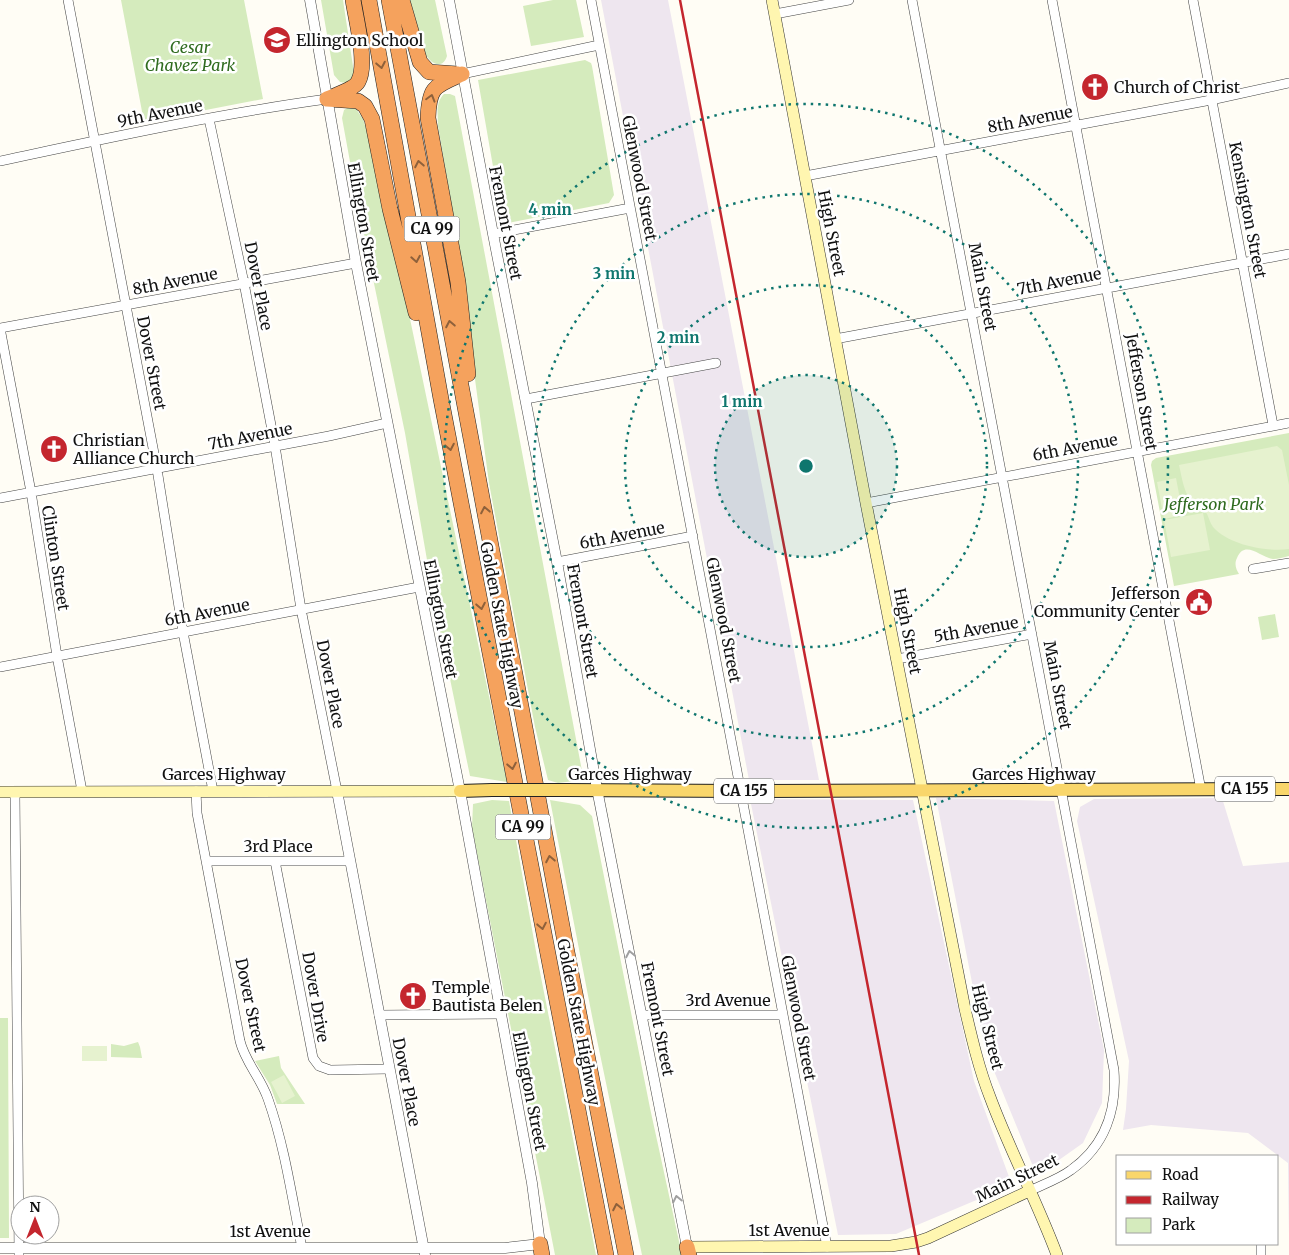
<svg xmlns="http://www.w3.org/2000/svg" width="1289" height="1255" viewBox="0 0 1289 1255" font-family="Merriweather,serif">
	<rect width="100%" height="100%" fill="#fffdf5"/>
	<path fill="#eee6ef" d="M601 0H668L819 780H749Z
		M936 798 1054 801 1104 1050 1102 1103 1083 1143 1042 1172 1032 1164 985 1049Z
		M1222 798 1243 866 1289 862V1236L1288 1163 1248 1133 1151 1125 1123 1130 1126 1109 1129 1061 1077 821 1080 807 1094 799Z
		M750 799 913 800 974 1081 1012 1185 896 1234 838 1235Z"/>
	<path fill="#d5ebbd" d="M121 0H244L263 99 144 122Z
		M321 0H343L354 73 352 79 346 83 340 82 334 75Z
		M410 0H435L447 56C443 69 432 65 426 55Z
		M553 0H576L584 37 531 46 523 6Z
		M585 60 591 63 592 66 614 195 609 203 503 224 478 80Z
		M444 94H450L455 96 582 771 574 781 558 783 548 780 535 727 489 483 472 357 468 302 438 126C438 114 435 103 444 94Z
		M349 107 356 109 363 119 372 148 405 295 507 782 470 776 435 606 405 433 359 211 342 118 344 110Z
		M1289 433V556C1284 557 1278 559 1273 559 1261 558 1245 539 1237 558 1234 564 1236 569 1239 574L1174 586 1151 465 1152 461 1156 458Z
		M1275 614 1279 637 1262 640 1258 617Z
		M492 800 509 801 537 957 596 1255H555L472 828 473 804Z
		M550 800 580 805 592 816 650 1108 682 1255H642L592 1016Z
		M0 1018H8L9 1238H0Z
		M138 1042 140 1047 142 1058 111 1057V1044L124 1046Z
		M279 1056 281 1068 305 1104H277L270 1085 255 1061Z"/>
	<path fill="#e6f2cf" d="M1277 446 1282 450 1289 485V549C1266 552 1229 545 1213 527 1210 523 1209 518 1207 514 1204 509 1198 508 1194 504 1184 495 1182 478 1179 465Z
		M1176 478 1183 515 1164 519 1157 482Z
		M1203 513 1210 550 1171 557 1164 520Z
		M82 1046H107V1061H82Z
		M284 1075 295 1096 282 1103 271 1082Z"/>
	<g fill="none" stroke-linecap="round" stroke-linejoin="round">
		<g stroke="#444" stroke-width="10">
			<path id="minor" d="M68 0 157 469 183 632 213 791
				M591 0 827 1247
				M912 0 1114 1070C1117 1110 1105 1146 1071 1170 1059 1179 1044 1184 1029 1191
				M1052 0 1201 790
				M1193 0 1273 425
				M775 14 849 0
				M462 74 599 45
				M209 119 244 283 275 446 301 609 337 791
				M0 161C108 138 217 114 327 99
				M805 176 1211 100 1289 83
				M493 234 630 208
				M835 339 1289 254
				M526 399 716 363
				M0 498 329 436 387 423
				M866 503 1289 423
				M557 562 693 536
				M1253 569 1289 563
				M897 659 1032 634
				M0 667 419 587
				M82 791 57 656 31 492 0 328 356 263
				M196 791 197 813 240 1041C245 1062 261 1078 268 1099 285 1147 292 1198 302 1248
				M15 792 19 1255
				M207 861H350
				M275 861 313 1058 319 1066 330 1070 389 1069
				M379 1015 500 1014
				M642 1015H783
				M1261 1246V1255"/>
		</g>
		<g stroke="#444" stroke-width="11">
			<path id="tertiary" d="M449 0 493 234 557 562 597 789 687 1247
				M337 791 425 1255
				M0 1248H505L540 1244 532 1183 460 791 356 263 310 0"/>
		</g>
		<g stroke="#333" stroke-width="12">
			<path id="secondary" d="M772 0 866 503 965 1009C972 1039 979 1069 990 1097 1010 1151 1037 1201 1057 1255
				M0 792 460 791
				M687 1247 891 1246 916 1242 928 1238 1029 1191"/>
		</g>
		<g stroke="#222" stroke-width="14">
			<path id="primary" d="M565 790 741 791 1289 789
				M460 791 492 790"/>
		</g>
		<g stroke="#222" stroke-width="16">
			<path id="motorway" d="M369 0 441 399 606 1255
				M389 0 565 942 626 1255
				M402 0 420 62 429 72 458 74
				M462 74C435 86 429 86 428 118L458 282 468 374
				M327 99 358 101 365 106 372 119 390 209 416 313
				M327 99C334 96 355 88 358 82 368 65 356 20 353 0
				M540 1244 542 1255
				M687 1247 689 1255"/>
		</g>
		<use href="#minor" stroke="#fff" stroke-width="9"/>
		<use href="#tertiary" stroke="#fff" stroke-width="10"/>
		<use href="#secondary" stroke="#fff6b0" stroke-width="11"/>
		<use href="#primary" stroke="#f9d66b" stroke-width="12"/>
		<use href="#motorway" stroke="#f5a25d" stroke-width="15"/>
		<path stroke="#c4262e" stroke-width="2.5" d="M680 0 919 1255"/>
		<g stroke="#222" stroke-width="14" stroke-linecap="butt">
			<path id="primary-bridge" d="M492 790H565"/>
		</g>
		<use href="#primary-bridge" stroke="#f9d66b" stroke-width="12"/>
	</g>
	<defs><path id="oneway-chevron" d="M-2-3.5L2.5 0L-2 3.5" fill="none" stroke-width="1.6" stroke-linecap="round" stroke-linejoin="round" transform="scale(1.25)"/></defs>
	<g stroke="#8e613b">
		<use href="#oneway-chevron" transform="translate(381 65) rotate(79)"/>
		<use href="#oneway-chevron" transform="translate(431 98) rotate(-74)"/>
		<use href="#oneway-chevron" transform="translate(419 164) rotate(-101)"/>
		<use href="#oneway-chevron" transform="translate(416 259) rotate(80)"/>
		<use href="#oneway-chevron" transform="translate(450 324) rotate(-101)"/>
		<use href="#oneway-chevron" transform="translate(450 447) rotate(79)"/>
		<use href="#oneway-chevron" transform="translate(485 510) rotate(-101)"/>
		<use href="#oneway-chevron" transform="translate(481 606) rotate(79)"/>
		<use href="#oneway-chevron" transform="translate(512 766) rotate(79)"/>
		<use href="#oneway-chevron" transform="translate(550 859) rotate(-101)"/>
		<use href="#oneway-chevron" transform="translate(542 926) rotate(79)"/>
		<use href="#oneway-chevron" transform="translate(617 1207) rotate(-101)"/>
	</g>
	<g stroke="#a0a0a0">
		<use href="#oneway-chevron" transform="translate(630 954) rotate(-101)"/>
		<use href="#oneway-chevron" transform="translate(677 1199) rotate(-102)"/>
	</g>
	<circle cx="806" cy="466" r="91" fill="#0f766e" fill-opacity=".12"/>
	<g fill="none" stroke="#0f766e" stroke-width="2.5" stroke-dasharray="2.5 5">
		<circle cx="806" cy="466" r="91"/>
		<circle cx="806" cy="466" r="181"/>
		<circle cx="806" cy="466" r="272"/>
		<circle cx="806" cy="466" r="362"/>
	</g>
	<defs>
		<g id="school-disc" transform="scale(1.4375)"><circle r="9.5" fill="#c4262e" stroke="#fff"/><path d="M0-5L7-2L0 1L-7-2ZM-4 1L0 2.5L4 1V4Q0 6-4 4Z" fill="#fff"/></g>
		<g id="church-disc" transform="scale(1.4375)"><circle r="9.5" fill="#c4262e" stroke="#fff"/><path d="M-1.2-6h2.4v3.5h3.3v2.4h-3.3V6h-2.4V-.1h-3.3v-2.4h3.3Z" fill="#fff"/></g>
		<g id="civic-disc" transform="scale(1.4375)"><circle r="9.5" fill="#c4262e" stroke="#fff"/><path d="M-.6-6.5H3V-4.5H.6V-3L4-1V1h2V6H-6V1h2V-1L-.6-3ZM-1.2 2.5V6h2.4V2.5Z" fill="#fff"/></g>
	</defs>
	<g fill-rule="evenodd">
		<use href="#school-disc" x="277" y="40"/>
		<use href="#church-disc" x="1095" y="87"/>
		<use href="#church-disc" x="54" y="449"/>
		<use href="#civic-disc" x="1199" y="602"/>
		<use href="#church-disc" x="413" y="996"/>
	</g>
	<g text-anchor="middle" stroke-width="5" stroke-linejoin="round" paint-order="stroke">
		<g fill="#fff" stroke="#585858" stroke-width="1">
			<rect x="404.5" y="216.5" width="55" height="25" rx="4"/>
			<rect x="1215" y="776.5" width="60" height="25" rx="4"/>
			<rect x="714" y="778.5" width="60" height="25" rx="4"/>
			<rect x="495.5" y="814.5" width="55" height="25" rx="4"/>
		</g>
		<g font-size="15" font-weight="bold" fill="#111">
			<text x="432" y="234">CA 99</text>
			<text x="1245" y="794">CA 155</text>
			<text x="744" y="796">CA 155</text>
			<text x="523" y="832">CA 99</text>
		</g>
		<g font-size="16" fill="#111" stroke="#fff" text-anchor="start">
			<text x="296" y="46">Ellington School</text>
			<text x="1114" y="93">Church of Christ</text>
			<text x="73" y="446">Christian<tspan x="73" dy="18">Alliance Church</tspan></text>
			<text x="1180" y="599" text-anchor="end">Jefferson<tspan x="1180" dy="18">Community Center</tspan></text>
			<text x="432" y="993">Temple<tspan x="432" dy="18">Bautista Belen</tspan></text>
		</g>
		<g font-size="16" font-style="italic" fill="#2f6b1f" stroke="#fff">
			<text x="190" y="53">Cesar<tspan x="190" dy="18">Chavez Park</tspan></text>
			<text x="1214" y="510">Jefferson Park</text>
		</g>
		<g font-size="16" fill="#111" stroke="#fff">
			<text transform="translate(160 113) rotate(-11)" y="6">9th Avenue</text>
			<text transform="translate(1030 119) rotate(-11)" y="6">8th Avenue</text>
			<text transform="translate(640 178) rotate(79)" y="6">Glenwood Street</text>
			<text transform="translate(1248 210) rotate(79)" y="6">Kensington Street</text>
			<text transform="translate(364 222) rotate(80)" y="6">Ellington Street</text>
			<text transform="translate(506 223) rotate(79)" y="6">Fremont Street</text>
			<text transform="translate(832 233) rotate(79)" y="6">High Street</text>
			<text transform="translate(175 281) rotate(-11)" y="6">8th Avenue</text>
			<text transform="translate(1059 281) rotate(-11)" y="6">7th Avenue</text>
			<text transform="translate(259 286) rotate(79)" y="6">Dover Place</text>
			<text transform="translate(983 287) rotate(79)" y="6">Main Street</text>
			<text transform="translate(152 363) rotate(79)" y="6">Dover Street</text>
			<text transform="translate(1142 392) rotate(80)" y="6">Jefferson Street</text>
			<text transform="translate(250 436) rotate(-11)" y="6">7th Avenue</text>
			<text transform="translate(1075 447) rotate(-11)" y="6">6th Avenue</text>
			<text transform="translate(622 535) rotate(-11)" y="6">6th Avenue</text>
			<text transform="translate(56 558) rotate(81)" y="6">Clinton Street</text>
			<text transform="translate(207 612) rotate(-11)" y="6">6th Avenue</text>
			<text transform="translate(441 619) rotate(79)" y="6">Ellington Street</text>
			<text transform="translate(724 620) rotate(79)" y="6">Glenwood Street</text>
			<text transform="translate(583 621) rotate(80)" y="6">Fremont Street</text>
			<text transform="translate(502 625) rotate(79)" y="6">Golden State Highway</text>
			<text transform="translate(976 629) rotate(-10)" y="6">5th Avenue</text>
			<text transform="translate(908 631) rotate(79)" y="6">High Street</text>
			<text transform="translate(331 684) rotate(79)" y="6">Dover Place</text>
			<text transform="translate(1058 685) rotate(79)" y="6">Main Street</text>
			<text x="224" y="780">Garces Highway</text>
			<text x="630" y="780">Garces Highway</text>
			<text x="1034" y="780">Garces Highway</text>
			<text x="278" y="852">3rd Place</text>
			<text transform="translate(316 997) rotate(80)" y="6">Dover Drive</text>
			<text x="728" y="1006">3rd Avenue</text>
			<text transform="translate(251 1005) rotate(78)" y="6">Dover Street</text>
			<text transform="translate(799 1018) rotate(79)" y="6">Glenwood Street</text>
			<text transform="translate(658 1019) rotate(79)" y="6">Fremont Street</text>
			<text transform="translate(579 1022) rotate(79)" y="6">Golden State Highway</text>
			<text transform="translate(988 1027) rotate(76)" y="6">High Street</text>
			<text transform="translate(407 1082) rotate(79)" y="6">Dover Place</text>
			<text transform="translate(530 1091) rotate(79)" y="6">Ellington Street</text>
			<text transform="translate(1017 1178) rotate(-26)" y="6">Main Street</text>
			<text x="789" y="1236">1st Avenue</text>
			<text x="270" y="1237">1st Avenue</text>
		</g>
	</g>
	<circle cx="806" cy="466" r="8" fill="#0f766e" stroke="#fff" stroke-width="2.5"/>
	<g font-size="15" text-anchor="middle" font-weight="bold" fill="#0f766e" stroke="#fff" stroke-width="5" stroke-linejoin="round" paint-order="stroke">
		<text x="550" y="215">4 min</text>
		<text x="614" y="279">3 min</text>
		<text x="678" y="343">2 min</text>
		<text x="742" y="407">1 min</text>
	</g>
	<rect x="1116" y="1155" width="162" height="90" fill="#ffffff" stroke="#a0a0a0"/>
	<rect x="1126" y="1171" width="25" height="8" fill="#f9d66b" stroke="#a0a0a0"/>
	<text x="1162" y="1180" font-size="15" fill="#111111">Road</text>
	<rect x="1126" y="1196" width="25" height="8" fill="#c4262e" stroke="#a0a0a0"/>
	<text x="1162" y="1205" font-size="15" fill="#111111">Railway</text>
	<rect x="1126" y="1218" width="25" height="15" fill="#d5ebbd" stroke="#a0a0a0"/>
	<text x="1162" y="1230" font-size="15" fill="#111111">Park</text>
	<g transform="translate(35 1220)"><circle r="24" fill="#ffffff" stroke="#a0a0a0"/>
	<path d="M0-4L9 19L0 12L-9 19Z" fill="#c4262e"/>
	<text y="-8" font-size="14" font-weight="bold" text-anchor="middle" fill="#111111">N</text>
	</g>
</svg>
